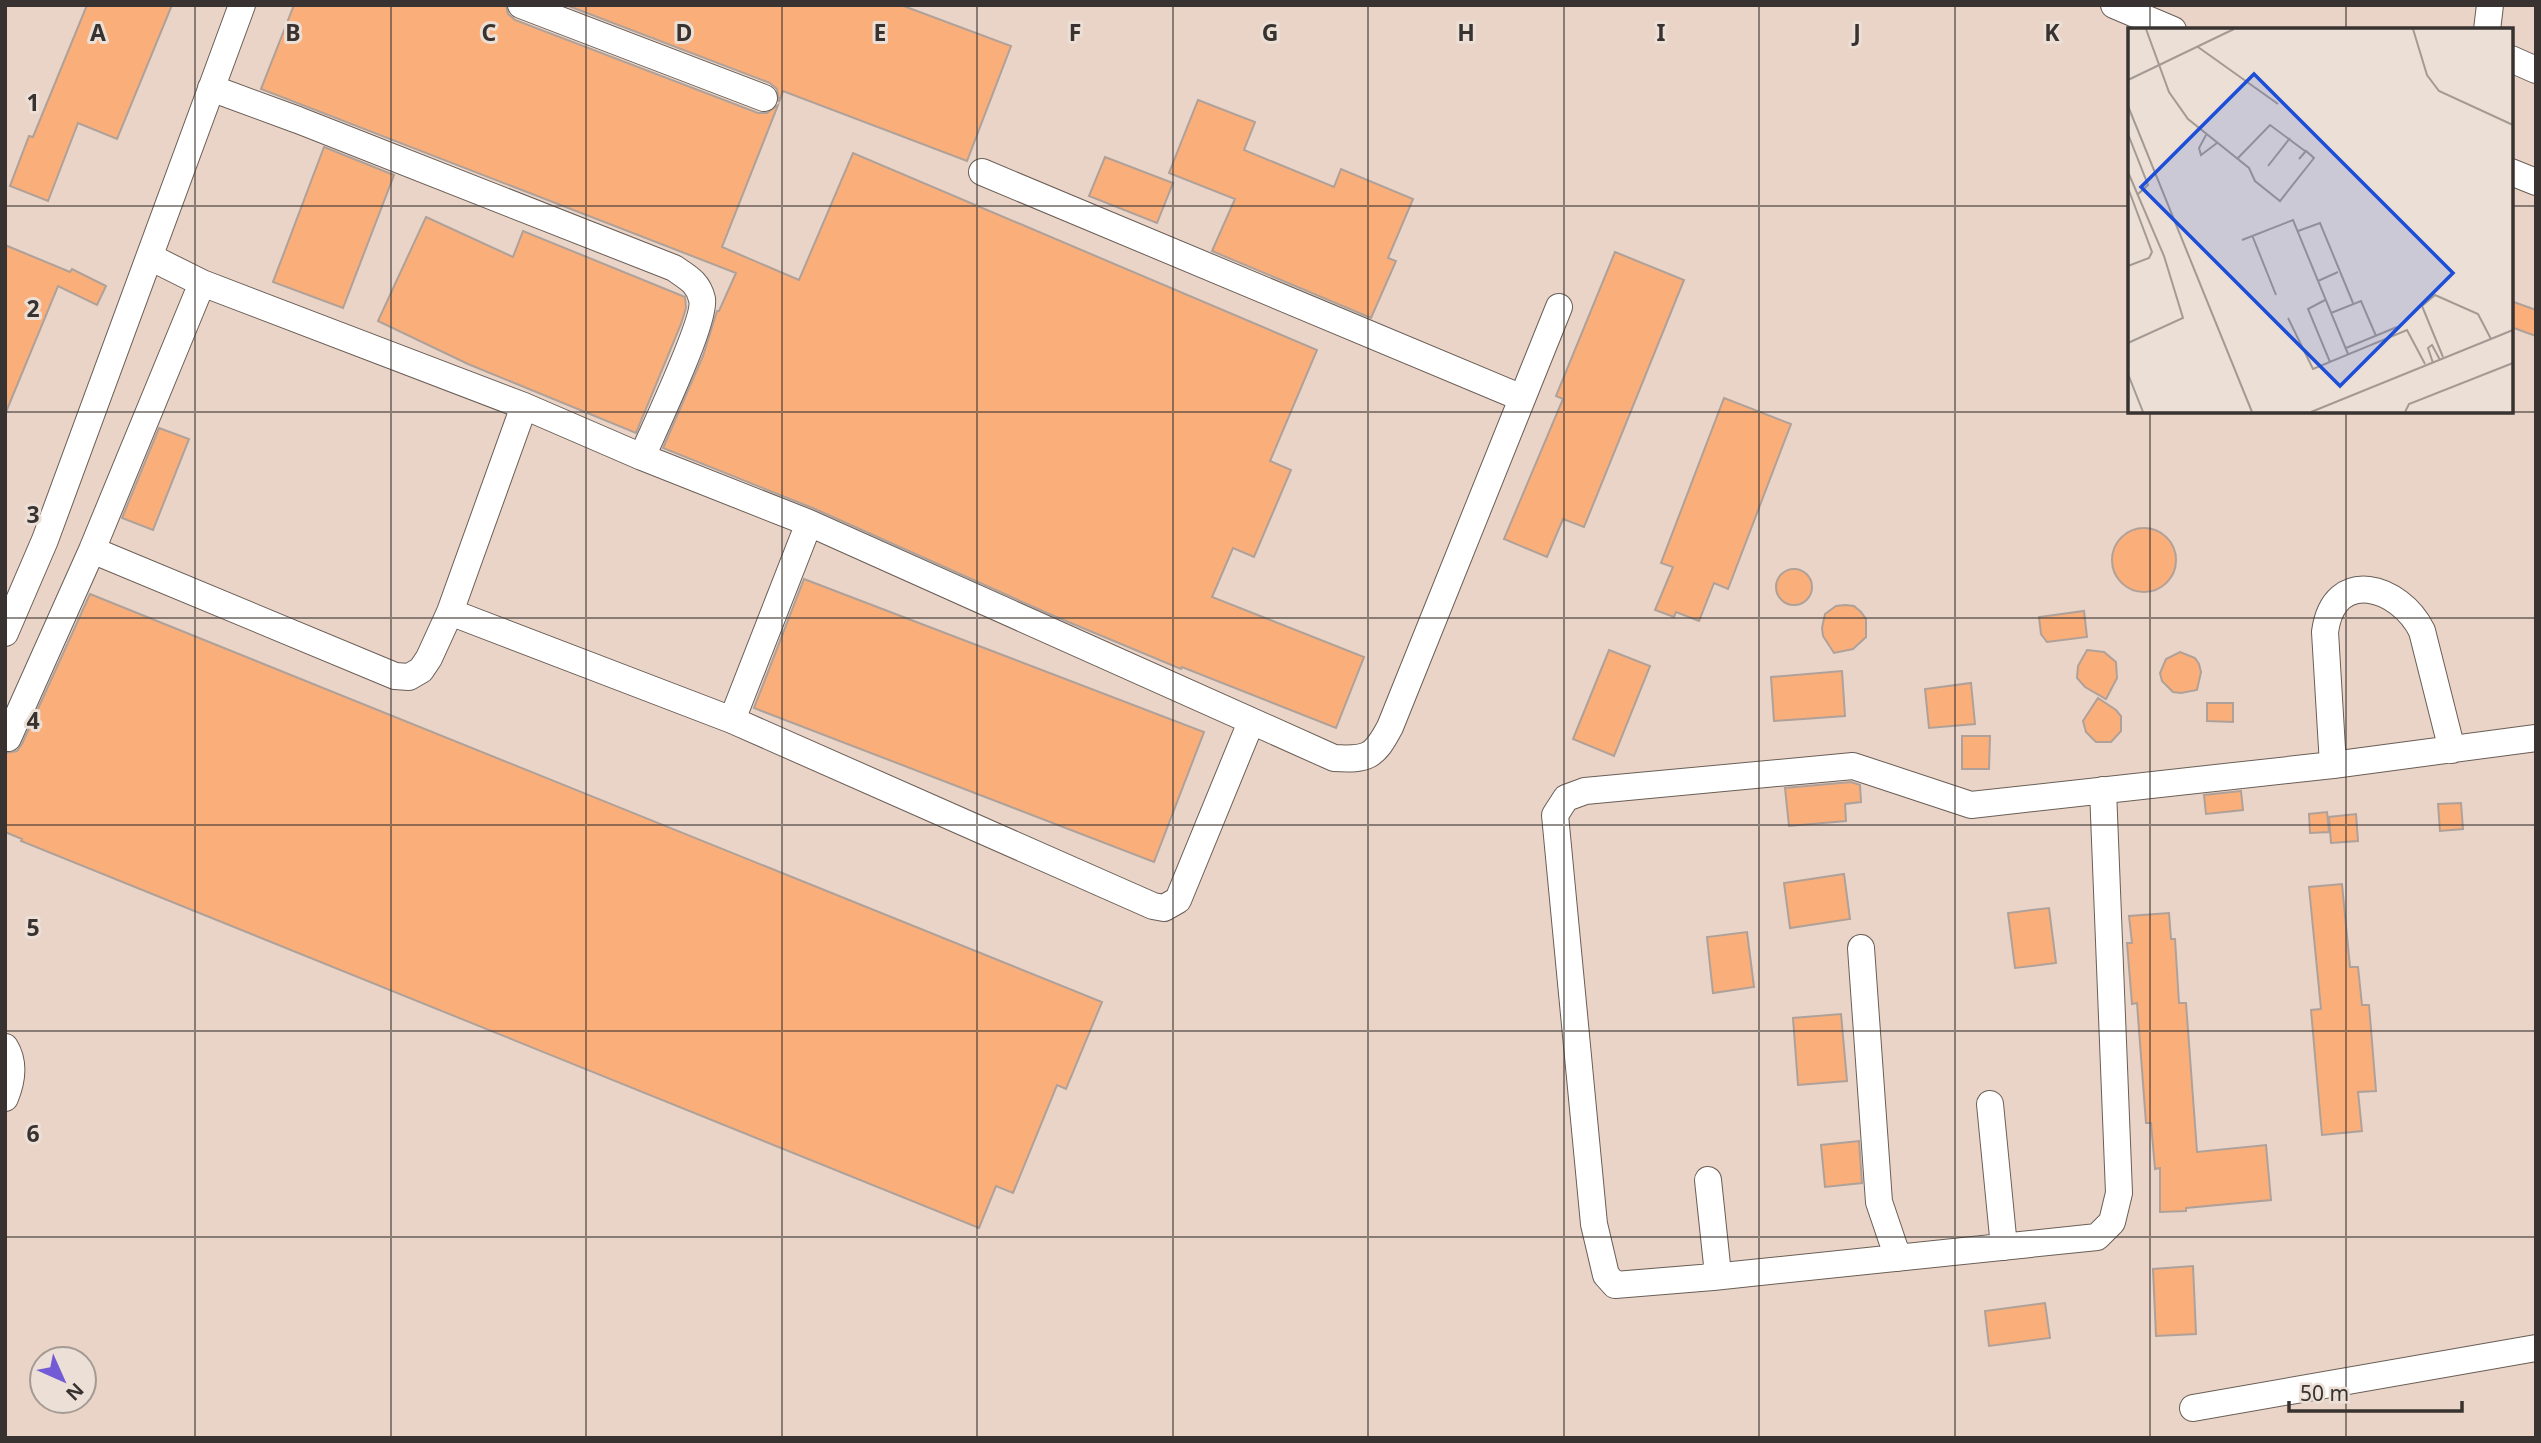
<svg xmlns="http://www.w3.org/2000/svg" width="2541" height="1443" viewBox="0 0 2541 1443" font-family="'Noto Sans',sans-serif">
	<rect width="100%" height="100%" fill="#ecdfd6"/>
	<path fill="#e9d4c7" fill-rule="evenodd" d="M5 5H2536V1438H5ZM2130 30H2511V411H2130ZM42 1359H84V1401H42Z"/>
	<path fill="#faaf7b" stroke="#afa199" stroke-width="2" d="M87 5H172L117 139 78 123 48 201 10 186 29 136 33 137Z
		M294 5H506L508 14 515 20 758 113H767L778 105 722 247 799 280 853 153 1317 350 1270 461 1291 470 1254 557 1233 548 1212 597 1364 657 1336 728 1182 667 1181 669 1054 616 815 509 663 448 703 356 717 311H719L736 273 261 89Z
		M566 5H901L1011 46 967 161 783 91 779 102 777 89 770 83Z
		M1198 100 1255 122 1244 150 1334 187 1341 169 1413 199 1388 258 1396 261 1371 318 1212 251 1235 199 1169 173Z
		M324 147 394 175 343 308 273 282Z
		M1105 157 1173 183 1157 223 1089 196Z
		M426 217 513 257 523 231 685 297 686 308 681 324 636 433 468 364 378 321Z
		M5 245 70 272 72 269 106 286 97 305 58 286 6 412Z
		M1615 252 1684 280 1584 527 1563 519 1547 557 1504 539 1563 399 1556 396Z
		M2511 301 2536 310V336L2511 327Z
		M1724 398 1791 424 1728 589 1714 583 1699 621 1676 612 1674 617 1655 610 1673 567 1661 563Z
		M159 428 189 439 153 530 122 518Z
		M2112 560a32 32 0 1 1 64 0a32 32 0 1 1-64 0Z
		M1776 587a18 18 0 1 1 36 0a18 18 0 1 1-36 0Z
		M804 579 1204 732 1154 862 754 708Z
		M90 594 1102 1002 1066 1089 1057 1085 1013 1193 996 1186 979 1228 21 841 22 839 5 832V753L17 751 22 744Z
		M1845 605 1854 606 1861 612 1866 619V637L1853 649 1834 653 1823 636 1822 628 1825 614 1836 606Z
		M2084 611 2087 637 2047 642 2041 634 2039 617Z
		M1609 650 1650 666 1614 756 1573 739Z
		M2087 650 2104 652 2116 662 2117 678 2106 699 2085 687 2077 678 2078 666Z
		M2180 652 2195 658 2199 664 2201 672 2197 690 2181 693 2173 692 2162 681 2160 673 2166 659Z
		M1842 671 1845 716 1774 721 1771 677Z
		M1971 683 1975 724 1929 728 1925 689Z
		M2098 698 2116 710 2121 716V731L2111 742H2096L2086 732 2083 721Z
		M2207 703H2233V722L2207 721Z
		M1962 736H1990L1989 769H1962Z
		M1851 782 1860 785 1861 802 1845 804 1846 821 1789 826 1785 788Z
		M2241 791 2243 810 2206 814 2204 795Z
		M2461 803 2463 829 2440 831 2438 804Z
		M2327 812 2329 832 2310 833 2309 814Z
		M2356 814 2358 841 2331 843 2329 817Z
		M1844 874 1850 919 1790 928 1784 883Z
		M2342 884 2350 967H2358L2362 1005H2369L2376 1091 2358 1092 2362 1131 2322 1135 2311 1010 2321 1009 2309 887Z
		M2049 908 2056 963 2015 968 2008 913Z
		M2169 913 2171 939H2175L2179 1003H2186L2197 1152 2266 1145 2271 1200 2186 1208V1211L2160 1212V1168L2155 1169 2151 1123H2146L2137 1003 2132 1004 2127 943H2132L2129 916Z
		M1747 932 1754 987 1713 993 1707 937Z
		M1841 1014 1847 1081 1798 1085 1793 1018Z
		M1859 1141 1862 1183 1825 1187 1821 1145Z
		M2193 1266 2196 1334 2156 1336 2153 1269Z
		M2045 1303 2050 1338 1989 1346 1985 1311Z"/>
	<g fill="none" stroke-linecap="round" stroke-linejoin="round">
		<g stroke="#6a5e56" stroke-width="28">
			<path id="minor" d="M521 5 764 98
				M2114 5 2173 30
				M2487 30 2490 5
				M2511 59 2536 70
				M211 88 298 120 674 268C687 277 698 282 702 299 707 319 653 431 642 457
				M982 172 1522 398
				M2511 172 2536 182
				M150 257 202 283 524 406 642 457 809 523 1334 758C1368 760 1374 757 1390 727L1559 307
				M92 550 395 676 409 677 421 670 429 658 450 612 524 406
				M450 612 732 720 1153 906 1164 908 1178 900 1251 722
				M5 633 45 540 242 5
				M732 720 809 523
				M8 738 92 550 202 283
				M2333 765 2325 632C2334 566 2400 586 2422 631L2452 750
				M1861 948 1879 1202 1898 1258
				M5 1047C15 1063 12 1081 5 1098
				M1990 1104 2004 1247
				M1708 1180 1717 1265 1713 1277 1615 1285 1606 1275 1594 1224 1555 815 1566 798 1585 791 1853 766 1971 805 2333 765 2536 738
				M1713 1277 2097 1237 2112 1222 2119 1193 2103 790
				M2193 1408 2536 1348"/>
		</g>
		<use href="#minor" stroke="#fff" stroke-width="26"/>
	</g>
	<path fill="none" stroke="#383330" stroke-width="2" stroke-opacity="0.55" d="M195 5V1438M391 5V1438M586 5V1438M782 5V1438M977 5V1438M1173 5V1438M1368 5V1438M1564 5V1438M1759 5V1438M1955 5V1438M2150 5V30M2346 5V30M5 206H2130M2511 206H2536M2150 411V1438M2346 411V1438M5 412H2536M5 618H2536M5 825H2536M5 1031H2536M5 1237H2536"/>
	<g transform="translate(2128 28)">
		<rect width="385" height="385" fill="#ecdfd6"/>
		<path fill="none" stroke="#a49a94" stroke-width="2" d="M18 1 41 64 60 91 121 140 127 153 152 173 186 130 178 123 171 131M285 1 299 47 311 63 385 97M70 19 150 76M0 52 106 1M0 78 124 384M0 106 20 157 9 167M78 107 71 120 73 127 89 115M109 131 142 97 177 123M140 138 162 110M0 144 36 228 55 290 0 315M0 160 24 224 21 230 0 238M170 203 192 195 225 275M124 207 148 267M114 212 165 192 220 326M190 253 210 244M197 272 180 281 202 334M203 285 233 273 248 308M160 290 185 341 279 302 297 336M218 320 269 299M315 329 294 278 307 267 350 286 363 311M305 335 300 320 304 317 312 332M0 346 15 384M183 384 385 302M277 384 281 376 385 335"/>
		<path fill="#1d4ed8" fill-opacity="0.15" stroke="#1d4ed8" stroke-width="3.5" d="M126 46 325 245 212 358 13 159Z"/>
		<rect width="385" height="385" fill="none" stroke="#383330" stroke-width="3.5"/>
	</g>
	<g font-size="23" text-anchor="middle" font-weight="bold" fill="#383330" stroke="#ecdfd6" stroke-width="6" stroke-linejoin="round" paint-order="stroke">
		<text x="98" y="41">A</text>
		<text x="293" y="41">B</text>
		<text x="489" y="41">C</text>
		<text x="684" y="41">D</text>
		<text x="880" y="41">E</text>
		<text x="1075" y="41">F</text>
		<text x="1270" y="41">G</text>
		<text x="1466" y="41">H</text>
		<text x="1661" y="41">I</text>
		<text x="1857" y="41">J</text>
		<text x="2052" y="41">K</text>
		<text x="33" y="111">1</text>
		<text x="33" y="317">2</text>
		<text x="33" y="523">3</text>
		<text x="33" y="729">4</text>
		<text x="33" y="936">5</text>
		<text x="33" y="1142">6</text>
	</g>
	<rect width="2541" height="1443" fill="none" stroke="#383330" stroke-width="14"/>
	<g transform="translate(63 1380) rotate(135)"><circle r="33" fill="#ecdfd6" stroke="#a49a94" stroke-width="2"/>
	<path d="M0-5L12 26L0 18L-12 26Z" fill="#725bd5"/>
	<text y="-10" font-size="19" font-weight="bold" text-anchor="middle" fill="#383330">N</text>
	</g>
	<path d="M2289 1401v10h173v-10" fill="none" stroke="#383330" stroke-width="3.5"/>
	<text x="2300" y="1401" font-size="21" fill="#383330" stroke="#ecdfd6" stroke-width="5" paint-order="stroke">50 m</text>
</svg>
